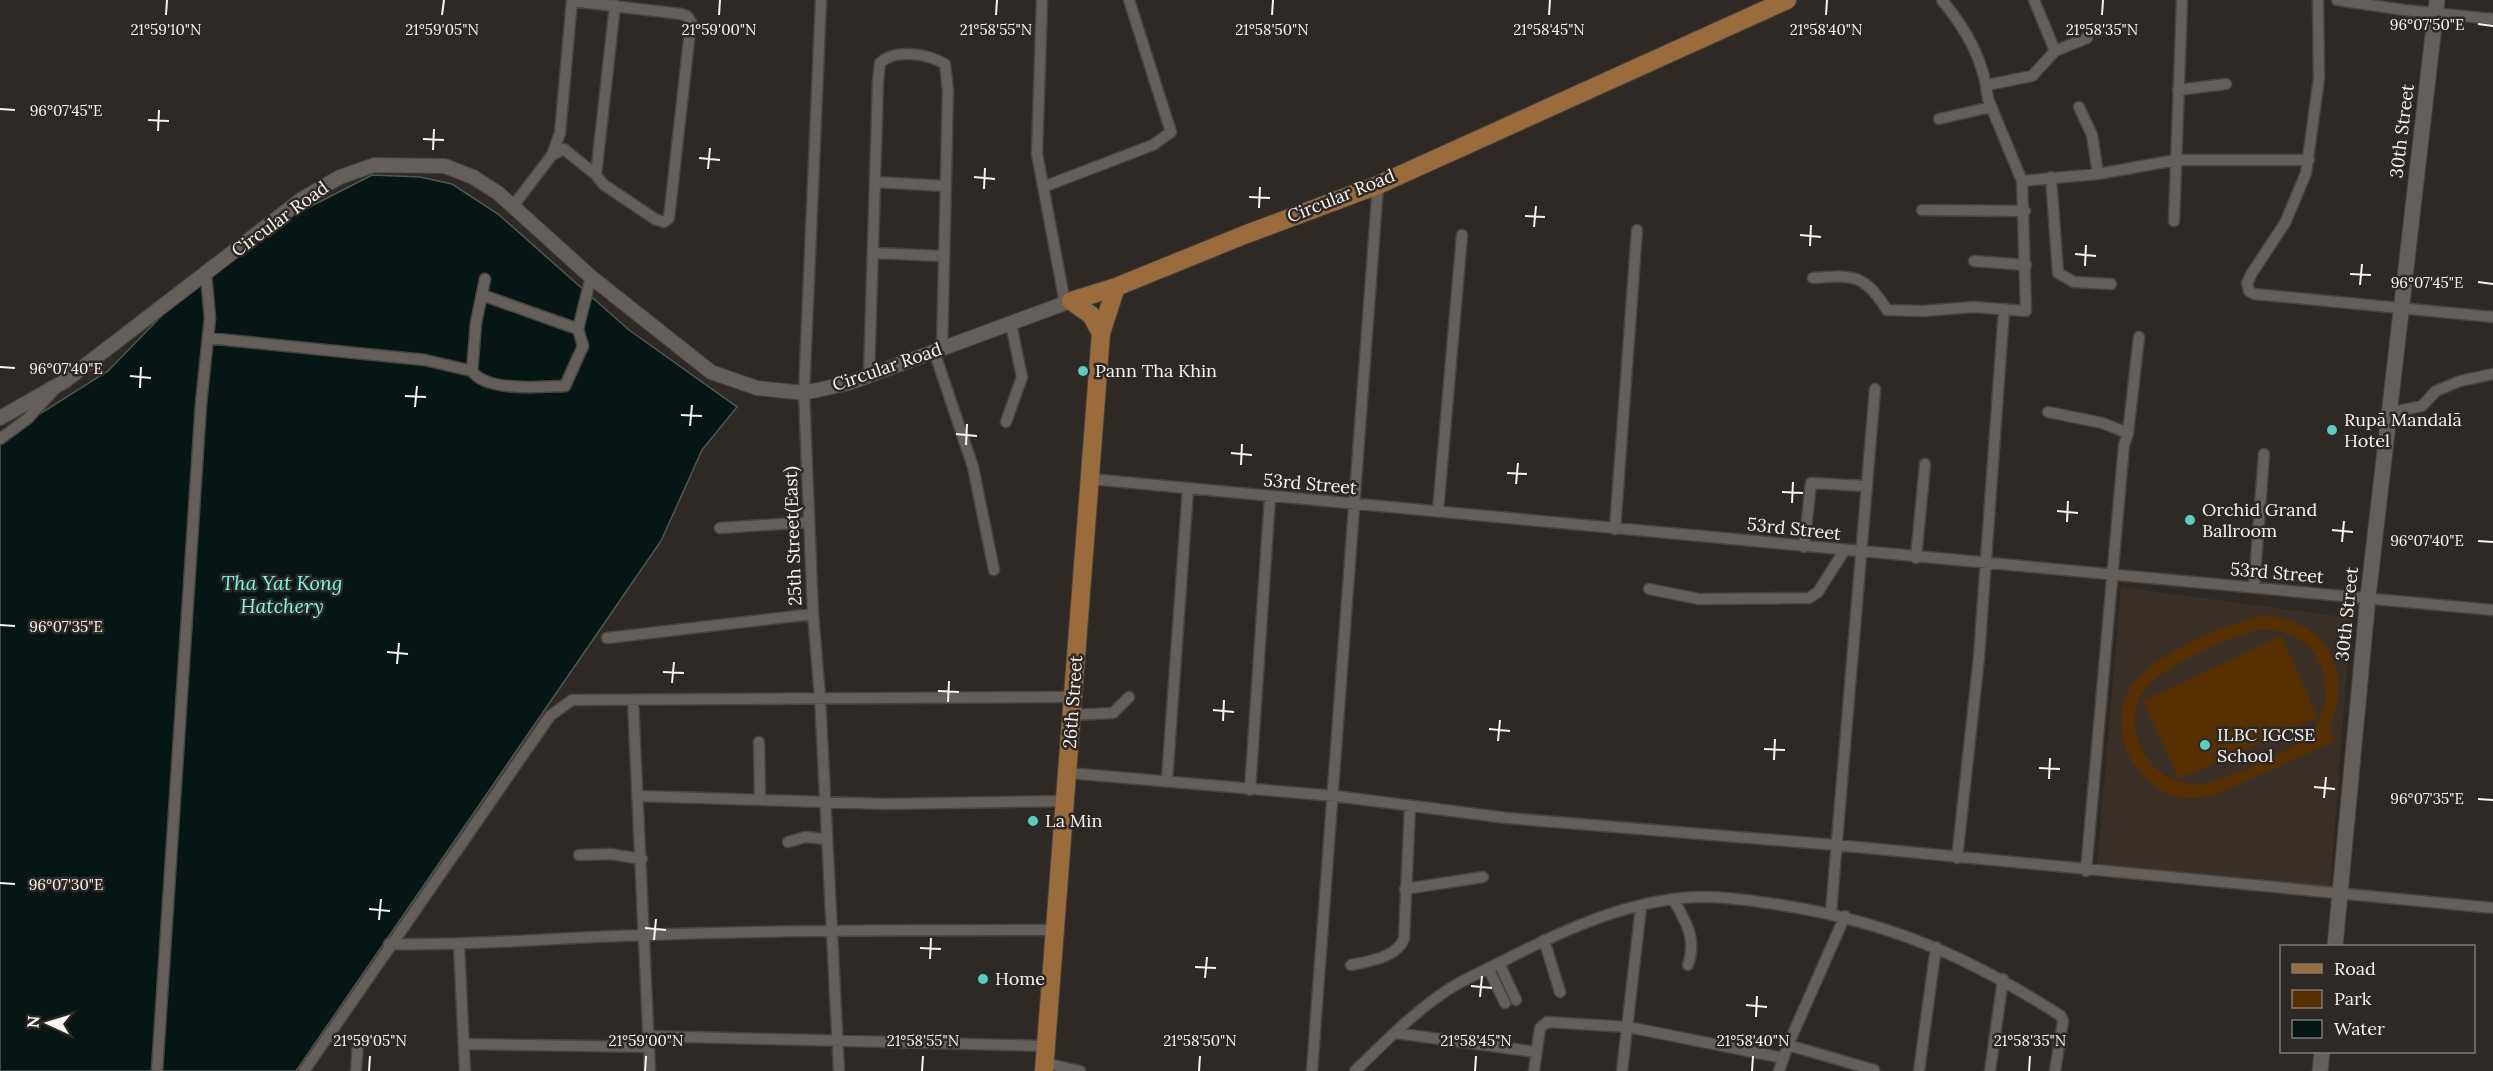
<svg xmlns="http://www.w3.org/2000/svg" width="2493" height="1071" viewBox="0 0 2493 1071" font-family="Lora,serif">
	<rect width="100%" height="100%" fill="#2e2925"/>
	<path fill="#3a3028" d="M2121 587 2351 618 2330 888 2097 866Z"/>
	<path fill="#573002" fill-rule="evenodd" d="M2267 616C2330 623 2353 673 2329 729L2335 741 2215 795C2201 798 2184 801 2170 795 2131 778 2107 729 2130 689 2149 656 2230 620 2267 616ZM2260 630C2271 630 2281 630 2291 635 2331 653 2335 705 2309 735 2296 749 2221 782 2202 784 2154 790 2116 730 2144 690 2160 668 2233 634 2260 630Z
		M2281 636 2318 717 2179 779 2143 701Z"/>
	<path fill="#051614" stroke="#4e5956" stroke-width="1.5" d="M372 175 420 177 452 184 498 214 629 330 737 407 702 450 661 541 296 1071H0V443L19 427 108 371 176 301 237 251 296 214Z"/>
	<g fill="none" stroke-linecap="round" stroke-linejoin="round">
		<g stroke="#484440" stroke-width="13">
			<path id="minor" d="M821 0 804 393 813 614 820 697 839 1071
				M1042 0 1037 154 1065 303
				M2318 0 2319 78 2306 173 2285 223 2252 273 2247 283 2249 291 2254 294 2493 317
				M2337 0 2404 10 2493 19
				M2055 51 2087 38
				M1987 85 2032 76 2055 51 2034 0
				M2178 90 2226 84
				M2079 107 2092 135 2098 174
				M1939 119 1991 107
				M552 155 564 149 596 175 603 184 655 219 664 222 669 218 691 22 687 16 681 14 572 1
				M596 175 615 5
				M2051 177 2058 273 2074 282 2111 284
				M2022 181 2098 174 2176 160H2309
				M875 182 945 186
				M1043 187 1153 145 1171 132 1129 0
				M513 206 552 155 560 133 572 0
				M1922 210 2025 211
				M2174 221 2182 0
				M873 253 943 256
				M1974 261 2026 265
				M1813 278C1854 274 1865 275 1887 310L1923 311 1974 307 2026 311 2022 181 1988 99C1984 60 1966 29 1942 0
				M485 279 476 323 472 371C486 392 541 387 565 386L583 346 578 329 591 277
				M482 295 578 329
				M208 338 425 360 472 371
				M934 351 973 467 994 570
				M869 376 878 82 880 63C895 48 928 54 945 64L948 91 942 348
				M2048 412 2102 423 2128 433
				M2388 413 2422 406 2436 391 2460 381 2493 374
				M1006 422 1022 377 1011 324
				M0 439 27 419 53 391
				M1091 479 2493 610
				M1438 511 1462 235
				M720 528 809 522
				M1615 529 1637 230
				M1804 547 1811 483 1866 486
				M1916 558 1925 464
				M2254 587 2264 454
				M1649 589 1699 599 1809 598 1818 592 1844 551
				M607 638 813 614
				M633 700 650 1071
				M1072 715 1113 713 1129 697
				M759 742 760 800
				M1068 773 1335 796 1507 818 1836 845 2493 908
				M1167 780 1188 489
				M1250 790 1270 497
				M639 796 886 804 1067 801
				M788 842 805 837 827 839
				M579 855 610 854 642 859
				M1957 858 1979 657 2004 309
				M2086 871 2124 445 2128 433 2139 337
				M1405 889 1483 877
				M1673 899C1686 922 1697 938 1688 965
				M1831 912 1875 389
				M1544 940 1560 992
				M389 944C476 946 561 937 648 935 784 930 920 930 1056 930
				M459 945 465 1071
				M1499 963 1516 1000
				M1351 965C1369 961 1396 958 1404 939L1410 806
				M1488 968 1505 1003
				M1395 1033 1536 1052
				M648 1036 1046 1046
				M464 1044 649 1047
				M1788 1045 1874 1070
				M1045 1063 1080 1071
				M157 1071 201 404 210 318 206 275
				M304 1071 550 716 572 700 1074 697
				M356 1071 358 1041
				M1312 1071 1378 185
				M1355 1071C1383 1044 1411 1015 1443 993 1464 978 1489 969 1511 957 1564 930 1622 904 1682 898 1715 895 1748 900 1781 905 1890 922 1969 957 2061 1016L2063 1021 2055 1071
				M1534 1071 1540 1028 1547 1022 1628 1027 1783 1058
				M1622 1071 1641 907
				M1779 1071 1788 1045 1845 916
				M1919 1071 1936 947
				M1990 1071 2003 979"/>
		</g>
		<g stroke="#484440" stroke-width="16">
			<path id="tertiary" d="M0 418 65 381 302 199 340 177 374 165 445 166 473 177 498 193 591 277 711 372 757 388 804 393 849 383 1071 301"/>
		</g>
		<g stroke="#484440" stroke-width="17">
			<path id="secondary" d="M2335 946 2368 597 2437 0
				M2320 1071 2322 1052"/>
		</g>
		<g stroke="#484440" stroke-width="20">
			<path id="primary" d="M1071 301 1116 287 1244 235 1378 185 1787 0
				M1071 301 1091 315 1101 333
				M1044 1071 1101 333 1116 287"/>
		</g>
		<use href="#minor" stroke="#655f5b" stroke-width="10"/>
		<use href="#tertiary" stroke="#655f5b" stroke-width="14"/>
		<use href="#secondary" stroke="#655f5b" stroke-width="15"/>
		<use href="#primary" stroke="#9a6c3b" stroke-width="18"/>
	</g>
	<path fill="none" stroke="#f7f4f1" stroke-width="2" d="M166 15 167 0M442 15 444 0M719 15 720 0M996 15 997 0M1272 15 1273 0M1549 15 1550 0M1826 15 1827 0M2102 15 2103 0M2478 24 2493 26M0 109 15 110M148 120 169 121M158 131 159 110M423 139 444 140M433 150 434 129M699 158 720 160M708 169 710 148M974 177 995 179M984 189 985 168M1249 197 1270 198M1259 208 1260 187M1525 216 1545 217M1534 227 1536 206M1800 235 1821 237M1810 246 1811 225M2075 254 2096 256M2085 266 2086 245M2350 274 2371 275M2478 282 2493 284M2360 285 2362 264M0 367 15 368M130 376 151 378M140 388 141 367M405 396 426 397M415 407 417 386M681 415 702 416M690 426 692 405M956 434 977 436M966 445 967 424M1231 453 1252 455M1241 465 1242 444M1507 473 1527 474M1516 484 1518 463M1782 492 1803 493M1792 503 1793 482M2057 511 2078 513M2067 522 2068 501M2332 530 2353 532M2478 541 2493 542M2342 542 2344 521M0 625 15 626M387 652 408 654M397 664 399 643M663 672 684 673M672 683 674 662M938 691 959 692M948 702 949 681M1213 710 1234 712M1223 721 1224 700M1489 729 1510 731M1498 741 1500 720M1764 749 1785 750M1774 760 1775 739M2039 768 2060 769M2049 779 2050 758M2314 787 2335 789M2324 798 2326 777M2478 799 2493 800M0 883 15 884M369 909 390 911M379 920 381 899M645 928 666 930M654 940 656 919M920 948 941 949M930 959 931 938M1195 967 1216 968M1205 978 1207 957M1471 986 1492 988M1480 997 1482 976M1746 1005 1767 1007M1756 1017 1757 996M369 1071 370 1056M645 1071 646 1056M922 1071 923 1056M1199 1071 1200 1056M1475 1071 1476 1056M1752 1071 1753 1056M2029 1071 2030 1056"/>
	<g fill="#59cebf" stroke="#2e2925" stroke-width="2">
		<circle cx="1083" cy="371" r="6"/>
		<circle cx="2332" cy="430" r="6"/>
		<circle cx="2190" cy="520" r="6"/>
		<circle cx="2205" cy="745" r="6"/>
		<circle cx="1033" cy="821" r="6"/>
		<circle cx="983" cy="979" r="6"/>
	</g>
	<g text-anchor="middle" stroke-width="5" stroke-linejoin="round" paint-order="stroke">
		<g font-size="18" fill="#f7f4f1" stroke="#2e2925">
			<text transform="translate(2402 131) rotate(-83)" y="6">30th Street</text>
			<text transform="translate(1341 196) rotate(-22)" y="6">Circular Road</text>
			<text transform="translate(280 219) rotate(-36)" y="6">Circular Road</text>
			<text transform="translate(887 367) rotate(-19)" y="6">Circular Road</text>
			<text transform="translate(1310 484) rotate(5)" y="6">53rd Street</text>
			<text transform="translate(1794 529) rotate(6)" y="6">53rd Street</text>
			<text transform="translate(793 536) rotate(-92)" y="6">25th Street(East)</text>
			<text transform="translate(2277 573) rotate(5)" y="6">53rd Street</text>
			<text transform="translate(2347 614) rotate(-84)" y="6">30th Street</text>
			<text transform="translate(1073 702) rotate(-86)" y="6">26th Street</text>
		</g>
		<g font-size="18" fill="#f7f4f1" stroke="#2e2925" text-anchor="start">
			<text x="1095" y="377">Pann Tha Khin</text>
			<text x="2344" y="426">Rupā Mandalā<tspan x="2344" dy="21">Hotel</tspan></text>
			<text x="2202" y="516">Orchid Grand<tspan x="2202" dy="21">Ballroom</tspan></text>
			<text x="2217" y="741">ILBC IGCSE<tspan x="2217" dy="21">School</tspan></text>
			<text x="1045" y="827">La Min</text>
			<text x="995" y="985">Home</text>
		</g>
		<g font-size="20" font-style="italic" fill="#75fae9" stroke="#2e2925">
			<text x="282" y="590">Tha Yat Kong<tspan x="282" dy="23">Hatchery</tspan></text>
		</g>
	</g>
	<g font-size="15" text-anchor="middle" fill="#f7f4f1" stroke="#2e2925" stroke-width="5" stroke-linejoin="round" paint-order="stroke">
		<text x="2427" y="30">96°07'50"E</text>
		<text x="166" y="35">21°59'10"N</text>
		<text x="442" y="35">21°59'05"N</text>
		<text x="719" y="35">21°59'00"N</text>
		<text x="996" y="35">21°58'55"N</text>
		<text x="1272" y="35">21°58'50"N</text>
		<text x="1549" y="35">21°58'45"N</text>
		<text x="1826" y="35">21°58'40"N</text>
		<text x="2102" y="35">21°58'35"N</text>
		<text x="66" y="116">96°07'45"E</text>
		<text x="2427" y="288">96°07'45"E</text>
		<text x="66" y="374">96°07'40"E</text>
		<text x="2427" y="546">96°07'40"E</text>
		<text x="66" y="632">96°07'35"E</text>
		<text x="2427" y="804">96°07'35"E</text>
		<text x="66" y="890">96°07'30"E</text>
		<text x="370" y="1046">21°59'05"N</text>
		<text x="646" y="1046">21°59'00"N</text>
		<text x="923" y="1046">21°58'55"N</text>
		<text x="1200" y="1046">21°58'50"N</text>
		<text x="1476" y="1046">21°58'45"N</text>
		<text x="1753" y="1046">21°58'40"N</text>
		<text x="2030" y="1046">21°58'35"N</text>
	</g>
	<rect x="2280" y="945" width="195" height="108" fill="#2e2925" stroke="#7e7a77" stroke-width="1.5"/>
	<rect x="2292" y="964" width="30" height="9" fill="#9a6c3b" stroke="#7e7a77" stroke-width="1.5"/>
	<text x="2334" y="975" font-size="18" fill="#f7f4f1">Road</text>
	<rect x="2292" y="990" width="30" height="18" fill="#573002" stroke="#7e7a77" stroke-width="1.5"/>
	<text x="2334" y="1005" font-size="18" fill="#f7f4f1">Park</text>
	<rect x="2292" y="1020" width="30" height="18" fill="#051614" stroke="#7e7a77" stroke-width="1.5"/>
	<text x="2334" y="1035" font-size="18" fill="#f7f4f1">Water</text>
	<g transform="translate(48 1023) rotate(274)" stroke="#2e2925" stroke-width="4.5" paint-order="stroke">
	<path d="M0-4.5L10 22L0 15L-10 22Z" fill="#f7f4f1"/>
	<text y="-9" font-size="16" font-weight="bold" text-anchor="middle" fill="#f7f4f1">N</text>
	</g>
</svg>
